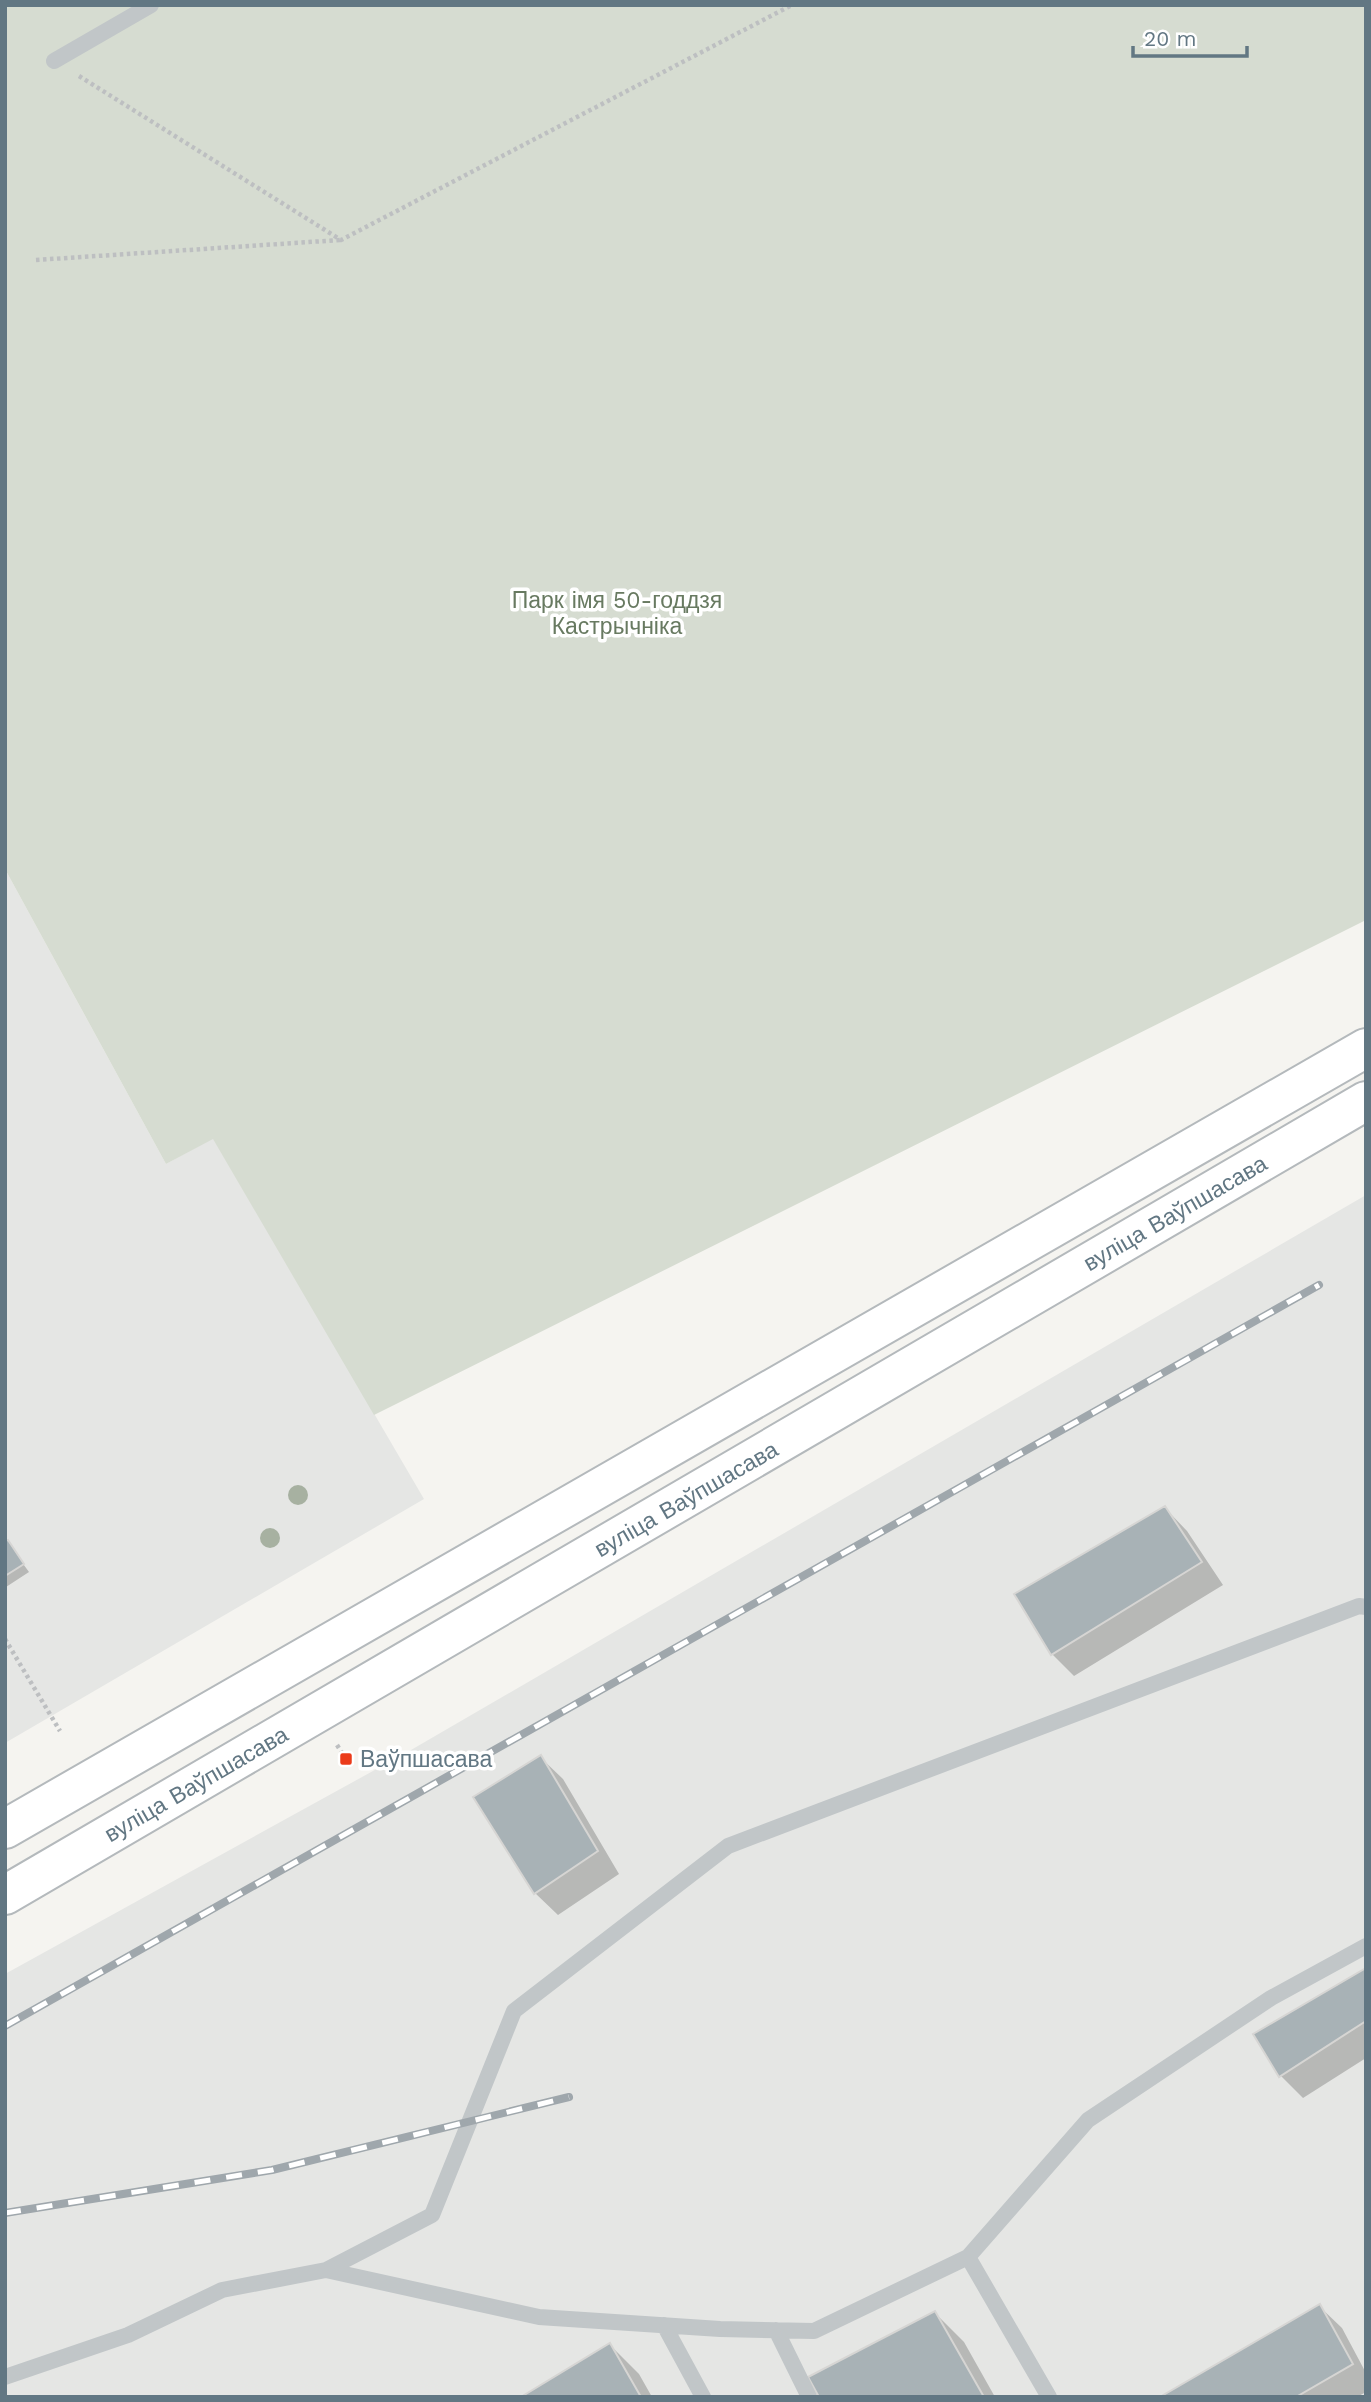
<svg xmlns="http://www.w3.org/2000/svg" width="1371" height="2402" viewBox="0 0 1371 2402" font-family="'Work Sans',sans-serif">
	<rect width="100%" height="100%" fill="#f5f4f0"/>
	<path fill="#e5e6e4" d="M5 869 166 1164 213 1138 424 1499 5 1743Z
		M1366 1195V2397H5V1974L411 1750Z"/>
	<path fill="#d6dcd1" d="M5 5H1366V920L374 1415 213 1139 166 1164 5 869Z"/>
	<path fill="#0003" d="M1165 1508 1187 1531 1223 1585 1074 1676 1052 1654Z
		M7 1542 29 1572 6 1587 5 1543Z
		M540 1757 563 1779 619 1874 558 1915 535 1893Z
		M1366 1970V2058L1303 2098 1281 2076Z
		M1319 2306 1342 2328 1366 2373V2392L1357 2397H1163Z
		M935 2313 964 2342 995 2397H821Z
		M610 2345 639 2374 652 2397H524Z"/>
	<path fill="#a8b2b6" stroke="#d6d5d3" stroke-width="2" d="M1165 1506 1202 1562 1051 1655 1014 1594Z
		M8 1540 24 1564 5 1576V1541Z
		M541 1755 598 1851 534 1894 473 1797Z
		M1366 1968V2021L1279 2077 1253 2034Z
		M1320 2304 1353 2364 1296 2397H1160Z
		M935 2311 984 2397H819L808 2377Z
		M610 2343 641 2397H521Z"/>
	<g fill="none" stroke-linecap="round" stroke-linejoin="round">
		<g stroke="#b4b9bc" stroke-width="42">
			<path id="primary" d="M5 1829 1366 1048
				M5 1895 1366 1101"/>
		</g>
		<path stroke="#bdbfc1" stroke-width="4.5" stroke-dasharray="3.5 3.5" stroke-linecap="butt" d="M79 76 341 240 792 5
			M36 260 340 240
			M5 1639 60 1731
			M337 1745 346 1759"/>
		<path stroke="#c1c6c8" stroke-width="16" d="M54 61 151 5
			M968 2257 1049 2397
			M326 2270 432 2215 514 2011 728 1846 1359 1606 1366 1607
			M664 2325 703 2397
			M776 2330 809 2397
			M5 2377 128 2335 222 2290 326 2270 539 2317 720 2329 814 2331 968 2257 1088 2120 1271 1998 1366 1946"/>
		<use href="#primary" stroke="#fff" stroke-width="38"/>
		<g stroke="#9fa7ac" stroke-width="8">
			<path id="rail" d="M5 2026 1319 1285
				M5 2213 272 2170 569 2097"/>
		</g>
		<use href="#rail" stroke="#fff" stroke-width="5" stroke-dasharray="16" stroke-linecap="butt"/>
	</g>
	<g fill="#a7b1a1">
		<circle cx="298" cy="1495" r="10"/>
		<circle cx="270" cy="1538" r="10"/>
	</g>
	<rect fill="#eb3b1a" stroke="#fff" stroke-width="2.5" x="339" y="1752" width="14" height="14" rx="3.5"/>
	<g text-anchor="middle" stroke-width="7" stroke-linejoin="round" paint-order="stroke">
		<g font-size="23" fill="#687a61" stroke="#fff">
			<text x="617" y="608">Парк імя 50-годдзя<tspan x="617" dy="26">Кастрычніка</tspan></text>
		</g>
		<g font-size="23" fill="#627783" stroke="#fff">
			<text transform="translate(1175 1213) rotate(-30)" y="8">вуліца Ваўпшасава</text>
			<text transform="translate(686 1499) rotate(-30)" y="8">вуліца Ваўпшасава</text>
			<text transform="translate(196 1784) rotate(-30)" y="8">вуліца Ваўпшасава</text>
		</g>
		<g font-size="23" fill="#627783" stroke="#fff" text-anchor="start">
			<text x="360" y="1767">Ваўпшасава</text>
		</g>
	</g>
	<rect width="1371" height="2402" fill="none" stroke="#627783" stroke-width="14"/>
	<path d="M1133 46v10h114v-10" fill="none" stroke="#627783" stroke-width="3.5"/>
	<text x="1144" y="46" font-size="21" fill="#627783" stroke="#ffffff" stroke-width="5" paint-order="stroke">20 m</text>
</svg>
